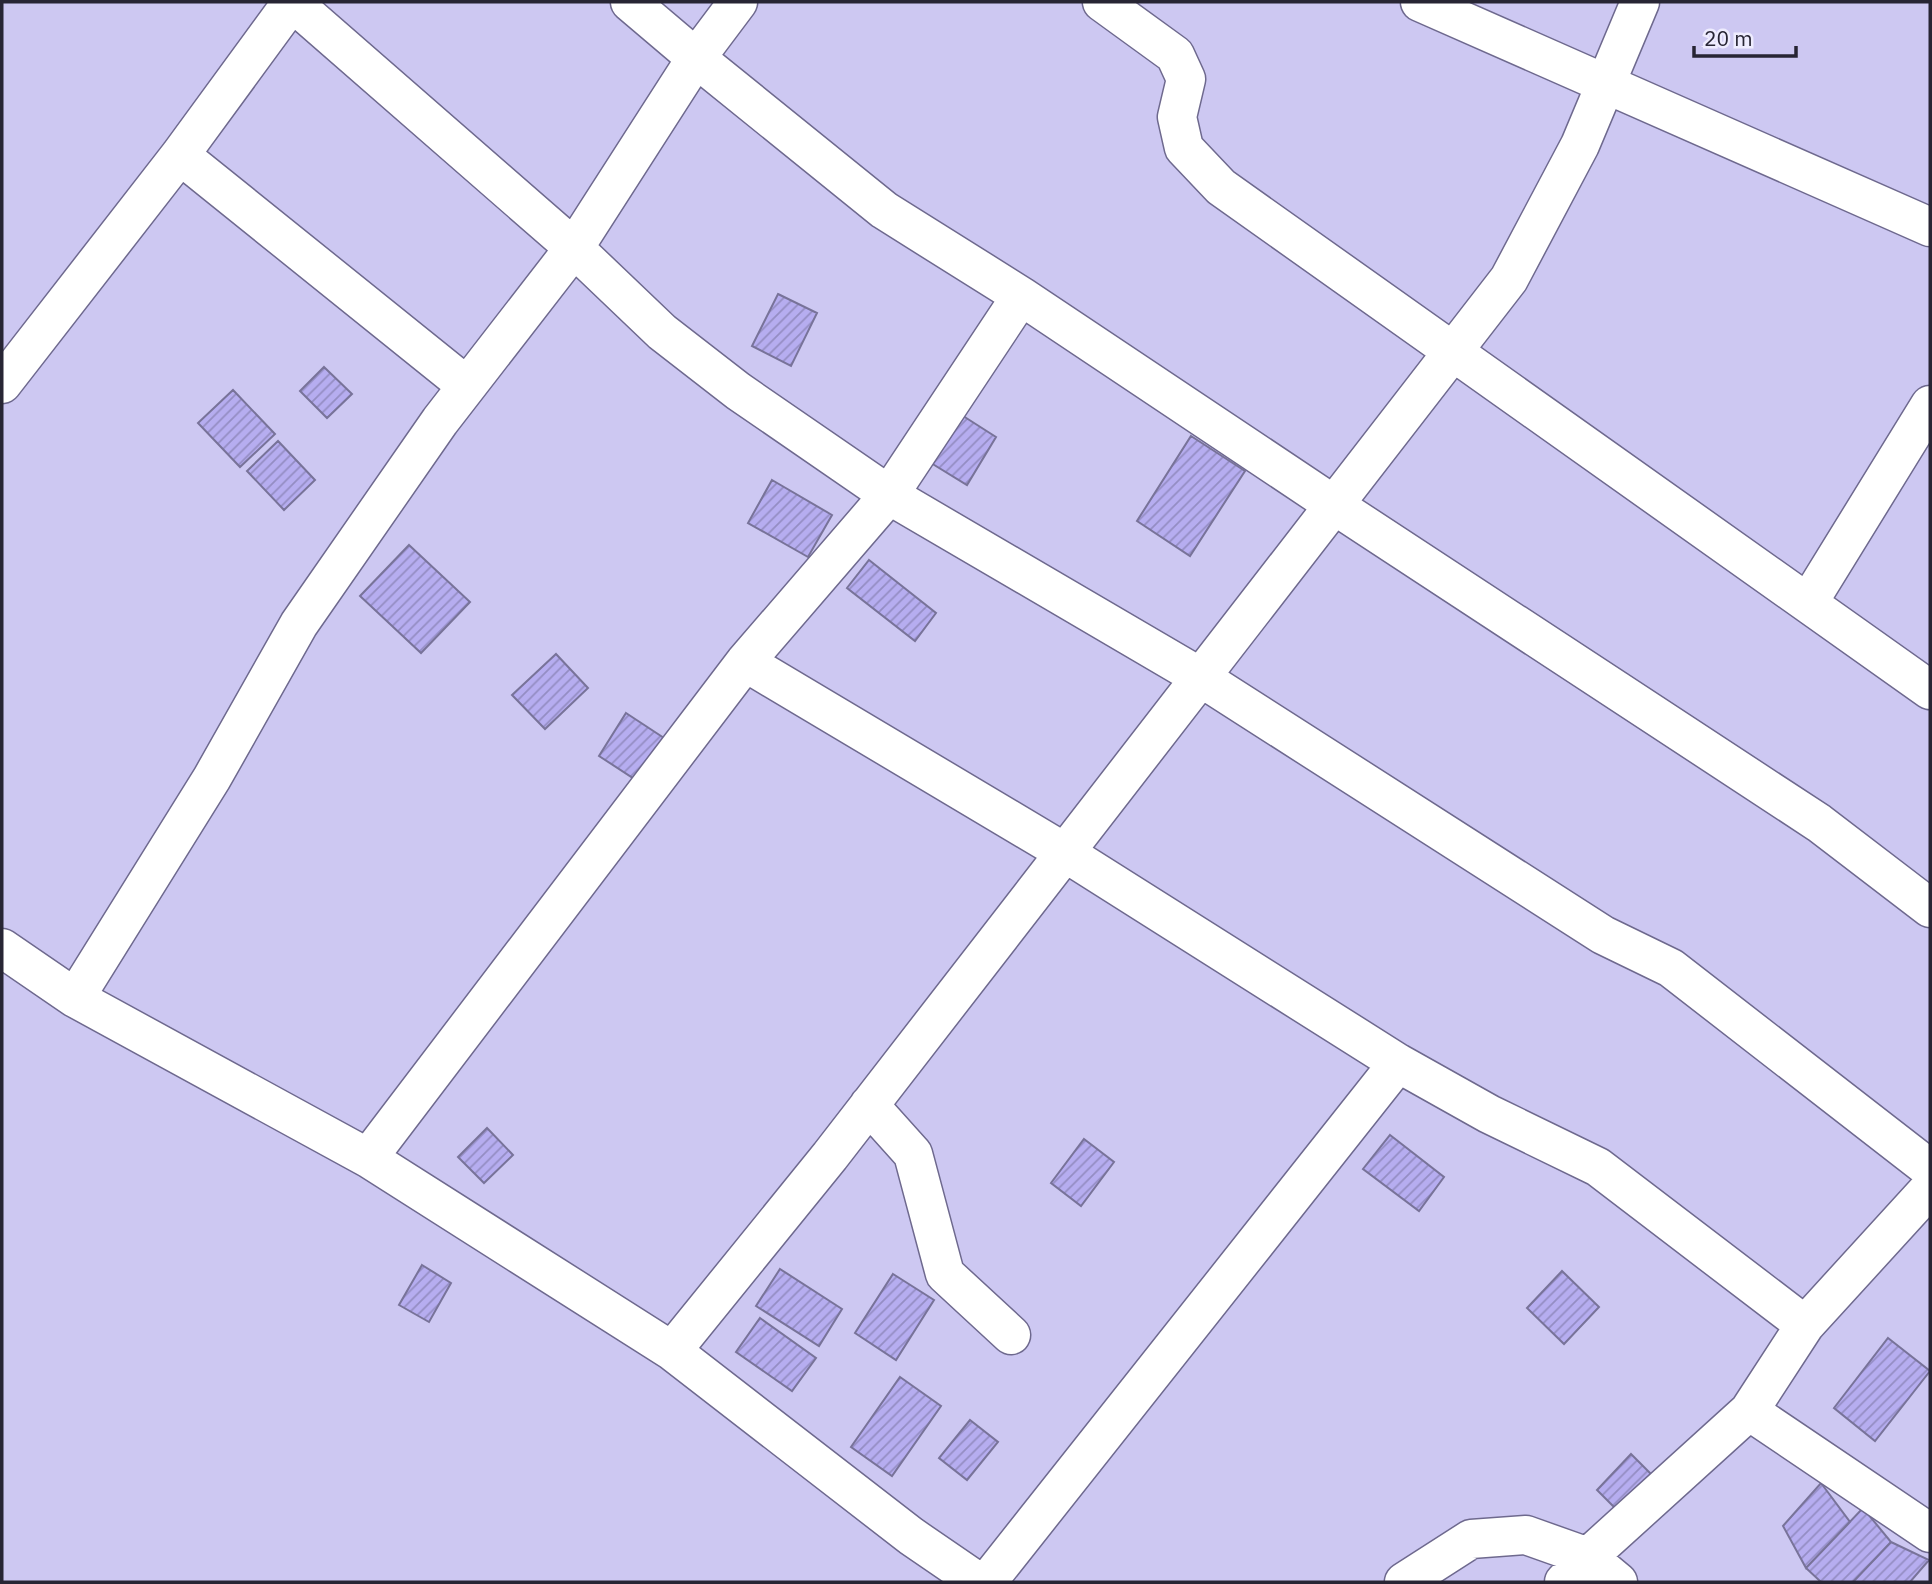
<svg xmlns="http://www.w3.org/2000/svg" width="1932" height="1584" viewBox="0 0 1932 1584" font-family="'IBM Plex Sans',sans-serif">
	<defs>
		<pattern id="building-hatch" width="6" height="6" patternUnits="userSpaceOnUse" patternTransform="scale(1.75)"><rect width="6" height="6" fill="#b6adf0"/><path d="M-1 1l2-2M0 6l6-6M5 7l2-2" fill="none" stroke="#948dc3"/></pattern>
	</defs>
	<rect width="100%" height="100%" fill="#cdc8f2"/>
	<path fill="url(#building-hatch)" stroke="#787399" stroke-width="2" d="M778 294 817 313 791 366 752 346Z
		M324 367 352 394 327 418 300 391Z
		M233 390 275 434 240 467 198 423Z
		M960 414 996 437 967 485 931 463Z
		M1191 436 1245 471 1190 556 1137 521Z
		M278 441 315 480 284 510 247 471Z
		M772 480 832 515 808 557 748 523Z
		M409 545 470 602 421 653 360 596Z
		M869 560 936 613 915 641 847 588Z
		M556 654 588 688 545 729 512 695Z
		M626 713 664 738 636 780 599 756Z
		M487 1128 513 1155 484 1183 458 1157Z
		M1390 1135 1444 1177 1419 1211 1363 1169Z
		M1084 1139 1114 1162 1081 1206 1051 1183Z
		M422 1265 451 1283 429 1322 399 1305Z
		M780 1269 842 1309 819 1346 756 1306Z
		M1562 1271 1599 1307 1564 1344 1527 1308Z
		M893 1274 934 1300 896 1360 855 1333Z
		M760 1318 816 1358 792 1391 736 1352Z
		M1888 1338 1930 1371 1875 1441 1834 1408Z
		M900 1377 941 1406 892 1476 851 1447Z
		M970 1420 998 1442 967 1480 939 1458Z
		M1631 1454 1659 1482 1624 1517 1597 1490Z
		M1821 1483 1850 1522 1806 1568 1783 1526Z
		M1863 1508 1891 1542 1853 1582H1821L1806 1568Z
		M1891 1542 1929 1560 1910 1582H1853Z"/>
	<g fill="none" stroke-linecap="round" stroke-linejoin="round">
		<g stroke="#6e698e" stroke-width="41">
			<path id="street" d="M630 2 696 58 738 2
				M1102 2 1175 55 1186 79 1177 117 1184 148 1221 187 1930 690
				M1420 2 1930 227
				M180 155 467 386
				M2 384 180 155 292 2 574 248 662 332 738 391 889 495 1200 677 1603 935 1671 968 1930 1169
				M1808 603 1930 405
				M745 662 1064 852 1398 1063 1489 1114 1598 1167 1805 1325
				M2 948 75 998 368 1158 672 1351 830 1156 1509 279 1580 145 1640 2
				M75 998 212 778 299 624 440 421 574 248 696 58 884 210 1021 296 1334 505 1819 823 1930 908
				M869 1105 913 1154 945 1274 1011 1335
				M368 1158 745 662 889 495 1021 296
				M672 1351 911 1536 978 1582
				M1749 1411 1930 1533
				M987 1582 1398 1063
				M1404 1582 1471 1539 1526 1535 1588 1557 1618 1582
				M1564 1582 1588 1557 1749 1411 1805 1325 1930 1188"/>
		</g>
		<use href="#street" stroke="#fff" stroke-width="38"/>
	</g>
	<rect width="1932" height="1584" fill="none" stroke="#272534" stroke-width="7"/>
	<path d="M1694 46v10h102v-10" fill="none" stroke="#272534" stroke-width="3.5"/>
	<text x="1704" y="46" font-size="21" fill="#272534" stroke="#eeecfe" stroke-width="5" paint-order="stroke">20 m</text>
</svg>
